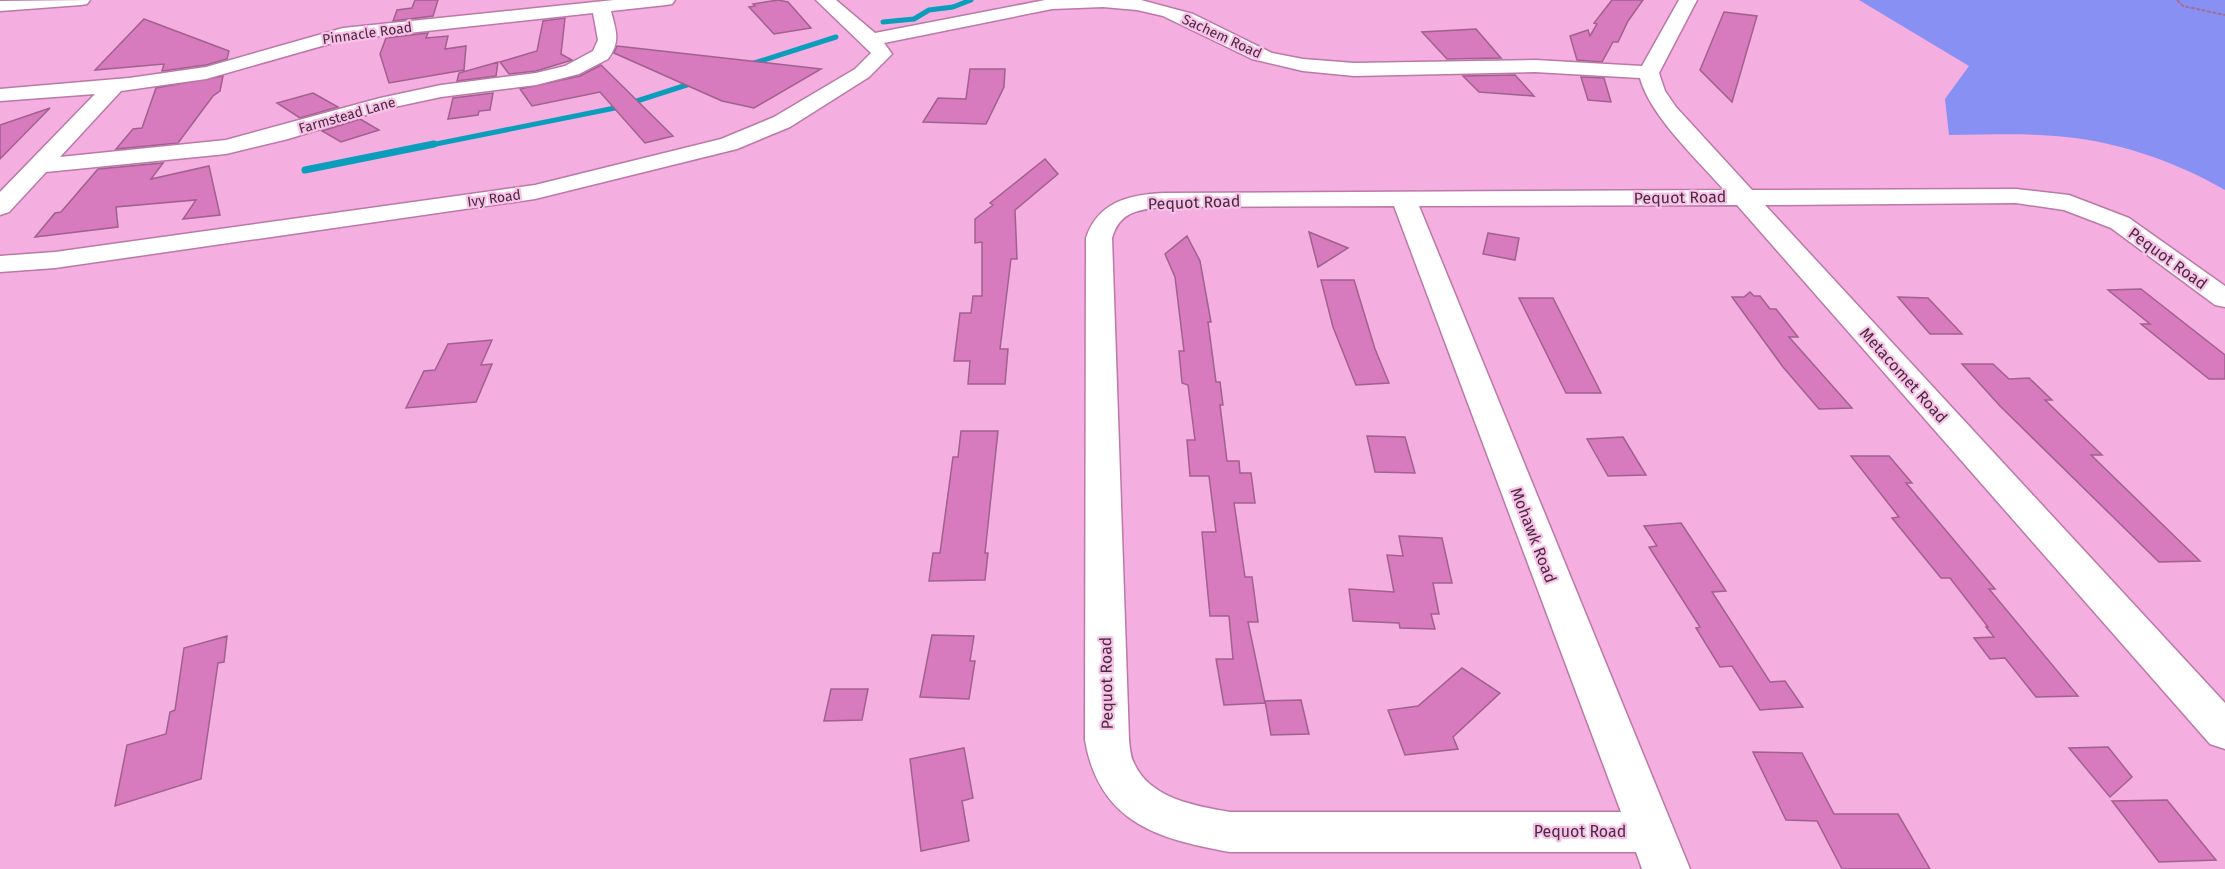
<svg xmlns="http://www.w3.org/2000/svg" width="2225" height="869" viewBox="0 0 2225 869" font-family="'Fira Sans',sans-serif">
	<rect width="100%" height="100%" fill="#f4aedf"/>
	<path fill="#8890f3" d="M1859 0H2225V190C2175 161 2114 140 2055 136 2020 133 1985 135 1949 135L1945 99 1969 66Z"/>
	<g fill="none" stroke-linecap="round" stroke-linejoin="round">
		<path stroke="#0a9ebc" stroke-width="5" d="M883 22 914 19 929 10 953 7 971 0
			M748 65 836 37
			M426 146 615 108 696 82"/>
		<path stroke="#0a9ebc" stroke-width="7" d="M305 170 434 144"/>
	</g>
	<path fill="#d87abe" stroke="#a0618e" stroke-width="1.5" d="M415 0H438L433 16 393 21 397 10 412 8Z
		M778 0 788 2 811 28 774 34 749 7 755 6 753 4Z
		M1612 0H1643L1628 21 1618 42H1613L1602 62 1577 60 1570 36 1588 30 1590 36 1597 24 1594 23Z
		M1724 12 1757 16 1732 102 1700 70Z
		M565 18 561 54 572 60 536 71 509 74 500 62 537 51 543 21Z
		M144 19 229 51 227 59 206 65 162 71 164 64 95 70Z
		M1476 29 1501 58 1447 59 1422 32Z
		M428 33 426 38 448 36 445 49 466 46 464 70 389 83 380 54 386 38Z
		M617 46 821 69 754 108 722 101 614 53Z
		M498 62 496 76 457 81 459 73Z
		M601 65 673 136 645 143 600 92 532 106 520 89 580 76Z
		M970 69H1005L1004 87 986 124 923 122 938 98 966 99Z
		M1515 75 1534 96 1479 92 1463 76Z
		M223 76 220 91 213 96 178 143 116 149 133 129 142 128 156 88Z
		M1581 77 1604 78 1611 102 1588 100Z
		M313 93 338 107 300 118 277 103Z
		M493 93 490 110 479 111 478 115 448 119 453 98Z
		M50 108 0 159V125Z
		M360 119 379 130 341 142 322 131Z
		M1045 159 1058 174 1015 210 1017 259H1011L1000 349H1008L1005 384H968L970 361H954L960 313H971L973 296H982V242L975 243V219L993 205 990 203Z
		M163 163 151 179 209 166 220 215 183 219 196 200 116 207 118 227 35 237 55 213 61 212 98 169Z
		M1309 232 1348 248 1318 267Z
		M1488 233 1519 238 1515 260 1483 254Z
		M1187 236 1200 261 1211 322H1208L1216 382H1220L1223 405H1220L1227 461H1239L1240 473H1251L1255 503H1234L1245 577H1252L1258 622H1248L1265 703 1224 705 1216 659H1233L1229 616H1210L1202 532H1216L1209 476H1190L1187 440H1195L1188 385 1182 383 1179 351H1184L1175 277 1165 254Z
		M1321 280H1354L1375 349 1389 383 1356 385 1333 327Z
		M2141 289 2225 355V379H2209L2141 324H2150L2108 290Z
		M1750 292 1754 296H1760L1770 309H1776L1798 337H1789L1852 408 1819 409 1783 367 1732 297H1744Z
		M1898 297 1928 298 1962 334H1930Z
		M1519 298H1553L1601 393H1566Z
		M492 340 481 365 492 364 476 402 406 408 424 371 435 370 448 344Z
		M1962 364H1993L2009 379 2029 378 2052 400H2045L2102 455H2091L2200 561 2159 562 2000 406Z
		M961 431H998L985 553H988L985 580 929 581 933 553H940L953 457H958Z
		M1367 436 1405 437 1415 473 1375 472Z
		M1623 437 1646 475 1608 476 1587 439Z
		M1851 456H1889L1912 483H1906L1995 589H1989L2078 696 2036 697 2005 658 1990 659 1974 638 1994 637 1986 627H1988L1950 578H1941L1892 518 1899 517Z
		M1681 523 1726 591 1712 592 1770 682 1785 681 1803 707 1760 710 1732 666 1720 667 1696 628 1700 627 1649 547 1657 546 1644 526Z
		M1399 536 1442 538 1452 583H1433L1439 614H1431L1435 629 1400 628 1399 623 1353 621 1349 589 1394 592 1387 555 1403 556Z
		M932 635 974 636 970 661H975L969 699 920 697Z
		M227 636 224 662 218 663 201 779 115 806 127 745 166 734 170 712 175 710 184 648Z
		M1462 668 1500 693 1453 737 1458 749 1405 755 1388 710 1418 706Z
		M831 689H868L862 720 824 721Z
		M1301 700 1309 734 1271 735 1265 701Z
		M2108 747 2132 777 2110 797 2069 748Z
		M964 748 973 798 962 801 969 841 921 851 910 759Z
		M1753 752 1802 753 1834 814H1898L1930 869H1842L1817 821 1786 820Z
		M2167 800 2216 860 2159 862 2112 801Z"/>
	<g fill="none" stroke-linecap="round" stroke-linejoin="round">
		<g stroke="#bb79a7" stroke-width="3">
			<path id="minor" d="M90 0 87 4 81 5 0 11V1Z
				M614 0H675L672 4 666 5 611 11C616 31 621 41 608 59L579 74 536 85 441 97 385 109 288 139 226 154 46 172 9 212 0 215V192L95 94 0 101V89L129 78 206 67 343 28ZM593 13 598 40 593 51 565 66 536 73 441 85 380 98 226 140 60 157 121 91 206 79 343 40Z
				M816 0H836L875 33 1045 0H1141L1193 14 1272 53 1303 59 1354 63 1535 60 1642 66 1679 0H1697L1659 73 1665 91 1676 107 1752 190 2016 189 2069 195 2129 218 2225 286V307L2215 305 2111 228 2064 210 2016 203 1765 205 2225 703V749L2210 744 1737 205 1419 206 1690 869H1642L1636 852H1230C1157 839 1099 822 1085 740L1086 238C1098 202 1128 195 1163 193L1724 190C1698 160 1650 116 1640 78L1535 72 1354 76 1303 71 1252 59 1163 16 1137 10 1103 7 1052 9 884 43 892 54 869 77 790 127 737 149 535 199 55 268 0 272V256L55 252 535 185 721 139 774 117 855 69 871 53ZM1394 206 1621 812H1230C1196 806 1150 799 1134 763 1130 756 1130 747 1129 740L1112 238C1120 211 1138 210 1163 207Z"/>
		</g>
		<path stroke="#a17093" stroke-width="2" stroke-dasharray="4 1.5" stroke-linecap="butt" d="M2177 0 2183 6 2225 15"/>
		<use href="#minor" fill="#fff" fill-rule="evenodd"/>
	</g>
	<g text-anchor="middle" stroke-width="4.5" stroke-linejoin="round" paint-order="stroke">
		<g font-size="14" fill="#472c3f" stroke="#fac1e8">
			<text transform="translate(367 33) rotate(-8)" y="5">Pinnacle Road</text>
			<text transform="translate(1222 36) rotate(25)" y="5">Sachem Road</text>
			<text transform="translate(347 115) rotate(-16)" y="5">Farmstead Lane</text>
			<text transform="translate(494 198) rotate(-8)" y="5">Ivy Road</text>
		</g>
		<g font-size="16" fill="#472c3f" stroke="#fac1e8">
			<text transform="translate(1680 197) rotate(-1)" y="6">Pequot Road</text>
			<text transform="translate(1194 202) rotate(-2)" y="6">Pequot Road</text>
			<text transform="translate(2168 258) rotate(36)" y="6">Pequot Road</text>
			<text transform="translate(1904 375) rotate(48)" y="6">Metacomet Road</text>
			<text transform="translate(1534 535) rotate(69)" y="6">Mohawk Road</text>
			<text transform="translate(1106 683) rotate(-91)" y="6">Pequot Road</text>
			<text x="1580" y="837">Pequot Road</text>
		</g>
	</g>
</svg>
